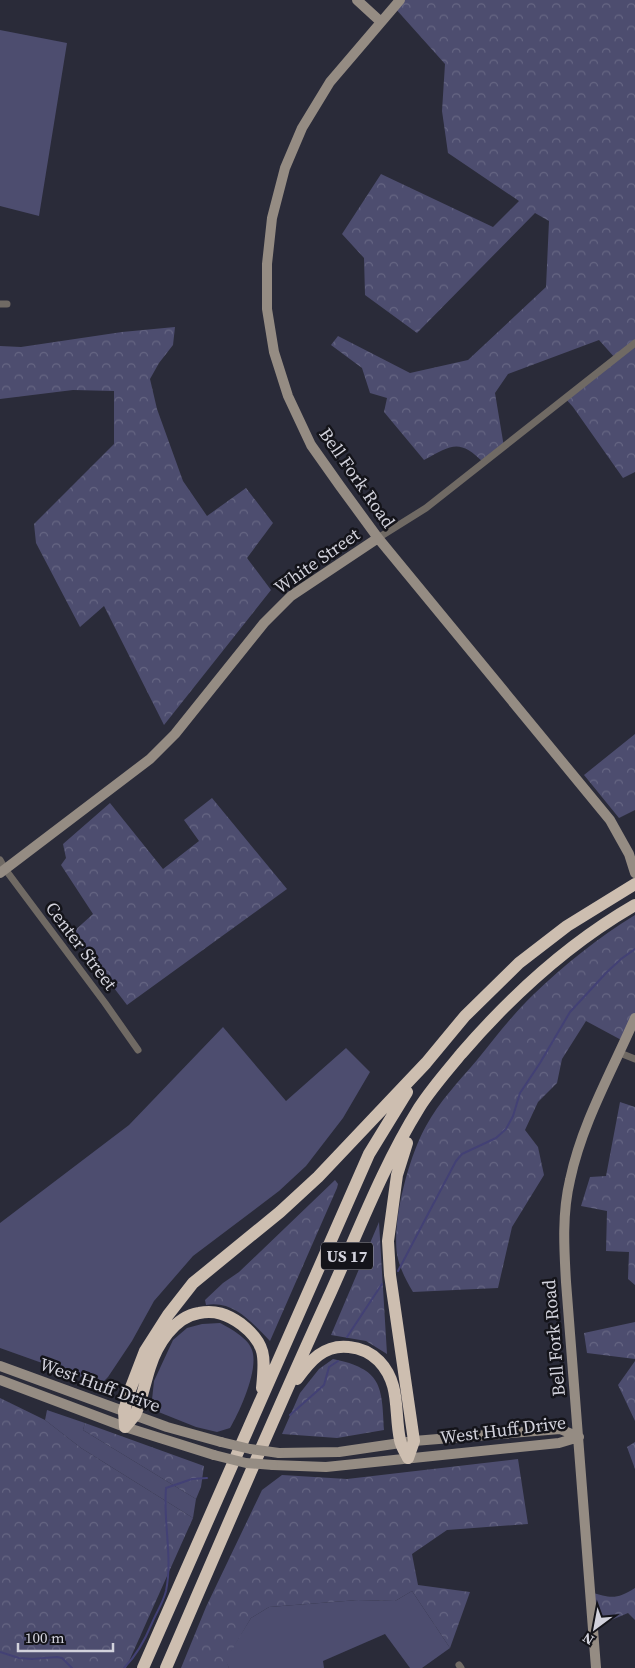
<svg xmlns="http://www.w3.org/2000/svg" width="635" height="1668" viewBox="0 0 635 1668" font-family="'Source Serif 4',serif">
	<defs>
		<pattern id="forest-crowns" width="20" height="18" patternUnits="userSpaceOnUse" patternTransform="scale(1.25)"><rect width="20" height="18" fill="#4d4d6f"/><path d="M2 6a3 3 0 1 1 6 0M12 15a3 3 0 1 1 6 0" fill="none" stroke="#666683"/></pattern>
	</defs>
	<rect width="100%" height="100%" fill="#2a2b39"/>
	<path fill="#4d4d6f" d="M0 30 67 43 39 216 0 206Z
		M223 1027 286 1101 346 1048 370 1072 343 1118 306 1166 279 1191 193 1256 154 1301 132 1341 108 1377 101 1384 0 1348V1223L129 1125Z
		M220 1323C230 1328 249 1339 252 1350 259 1369 240 1411 230 1428L217 1432 196 1427 151 1409 154 1381 173 1340 187 1328 202 1324Z
		M47 1410 85 1423 83 1430 196 1499 193 1518 81 1448 45 1420Z
		M412 1591 450 1648 422 1668H410L385 1634 323 1661 324 1668H229L225 1660 251 1618 269 1607 358 1600 395 1601Z"/>
	<path fill="url(#forest-crowns)" d="M399 0H635V472L623 478 573 407 565 398 615 358 599 340 508 374 495 393 504 447 484 463C459 438 452 445 424 460L384 412 387 398 370 393 362 368 331 345 338 336 410 373 468 360 546 287 549 221 535 213 417 333 365 295 364 258 342 234 381 174 493 227 519 201 448 153 442 111 445 64 394 7Z
		M175 327 173 345 159 363 150 379 157 409 183 481 207 516 246 488 273 523 247 558 271 590 164 725 104 606 80 627 36 543 34 524 114 444V391L73 390 0 399V346L21 347 122 332Z
		M635 734V810L619 818 584 775Z
		M212 798 287 889 127 1005 72 933 93 914 61 865 66 858 63 844 110 803 163 869 199 841 184 820Z
		M635 915V1018L625 1042 586 1021 562 1059 557 1083 538 1102 525 1130 538 1147 544 1175 512 1227 498 1288 413 1292C406 1280 399 1267 397 1254 392 1220 409 1156 426 1126 439 1102 459 1081 477 1060 495 1038 513 1014 534 994 564 965 599 937 635 915Z
		M620 1102 635 1107V1285L628 1279 629 1252 606 1251 607 1211 581 1206 590 1177 606 1176Z
		M335 1180 338 1184 337 1188 270 1341C252 1323 234 1300 206 1305L205 1300 223 1283 239 1272Z
		M379 1222 387 1354 366 1341 331 1335Z
		M635 1322V1359L587 1353 584 1333Z
		M333 1359C382 1369 382 1386 384 1430L337 1438 282 1434 300 1393 319 1369Z
		M635 1361V1421L618 1385Z
		M0 1398 45 1420 81 1448 193 1518 126 1668H0Z
		M85 1423 204 1466 201 1487 196 1499 83 1430Z
		M635 1442V1469L627 1447Z
		M518 1459 528 1524 447 1530 412 1554 418 1585 470 1592 450 1648 412 1591 395 1601 358 1600 269 1607 251 1618 226 1660 229 1668H181L206 1607 262 1490 282 1475 347 1479Z
		M635 1588V1620L628 1613 595 1627 590 1592C611 1598 616 1600 635 1588Z"/>
	<g fill="none" stroke-linecap="round" stroke-linejoin="round">
		<path stroke="#434175" stroke-width="2" d="M398 1271 456 1161 462 1154 496 1138 506 1129 513 1116 520 1093 540 1063 570 1012 606 973 621 959 635 949
			M347 1337 382 1284
			M290 1415 324 1385 329 1367 338 1361
			M0 1652 19 1658 32 1659 57 1657 62 1658 72 1668
			M124 1668C137 1655 145 1640 152 1623 156 1613 163 1603 166 1591 173 1557 163 1523 166 1488L192 1479 207 1478"/>
		<path stroke="#706a64" stroke-width="7" d="M0 304H7
			M378 538 426 508 635 343
			M0 860 5 869 105 1003 138 1050
			M620 1053 635 1059
			M459 1665 461 1668"/>
		<path stroke="#958c83" stroke-width="10" d="M357 0 381 22
			M400 0 330 82 302 128 285 168 272 218 267 264V309L274 352 288 396 311 445 340 486 378 538 610 820 629 854 635 873
			M0 873 150 759 175 734 264 623 291 596 378 538
			M0 1366 167 1427 221 1442
			M0 1380 125 1427 214 1455
			M279 1453 339 1452 414 1441 560 1429 579 1437
			M273 1465 326 1467 559 1443 579 1437
			M596 1668 566 1282C564 1248 562 1213 570 1180 582 1123 612 1071 635 1018"/>
		<path stroke="#cdbeb0" stroke-width="12" d="M407 1143 397 1175 388 1241 390 1275 414 1441 408 1458
			M297 1379C310 1361 324 1344 349 1347 360 1348 371 1353 379 1361 401 1384 394 1412 400 1440 401 1446 405 1452 408 1458
			M125 1427 124 1411 130 1390 145 1351 168 1315 193 1283 280 1212 318 1177 426 1063 465 1016 519 963 567 926 635 884
			M125 1427C128 1423 132 1419 135 1415 142 1400 145 1382 150 1367 157 1345 174 1317 199 1313 215 1310 227 1314 241 1324 267 1344 265 1358 262 1388
			M143 1668 369 1154 407 1092
			M166 1668C220 1543 273 1418 330 1294 358 1232 383 1166 419 1108 431 1089 447 1071 461 1054 511 996 569 943 635 905"/>
		<path stroke="#958c83" stroke-width="10" d="M221 1442 250 1449 279 1453
			M214 1455 246 1463 273 1465"/>
	</g>
	<g text-anchor="middle" stroke-width="5" stroke-linejoin="round" paint-order="stroke">
		<rect fill="#14141a" stroke="#9999a2" stroke-width="1" x="321" y="1242.5" width="52" height="27" rx="4"/>
		<g font-size="16" font-weight="bold" fill="#d2d2dc">
			<text x="347" y="1262">US 17</text>
		</g>
		<g font-size="18" fill="#d2d2dc" stroke="#14141a">
			<text transform="translate(357 478) rotate(55)" y="6">Bell Fork Road</text>
			<text transform="translate(317 561) rotate(-35)" y="6">White Street</text>
			<text transform="translate(81 946) rotate(53)" y="6">Center Street</text>
			<text transform="translate(554 1338) rotate(-95)" y="6">Bell Fork Road</text>
			<text transform="translate(100 1385) rotate(20)" y="6">West Huff Drive</text>
			<text transform="translate(503 1430) rotate(-7)" y="6">West Huff Drive</text>
		</g>
	</g>
	<g transform="translate(595 1628) rotate(212)" stroke="#14141a" stroke-width="4" paint-order="stroke">
	<path d="M0-4L9 19L0 12L-9 19Z" fill="#d2d2dc"/>
	<text y="-8" font-size="14" font-weight="bold" text-anchor="middle" fill="#d2d2dc">N</text>
	</g>
	<path d="M18 1643v8h95v-8" fill="none" stroke="#d2d2dc" stroke-width="2.5"/>
	<text x="25" y="1643" font-size="15" fill="#d2d2dc" stroke="#14141a" stroke-width="4" paint-order="stroke">100 m</text>
</svg>
